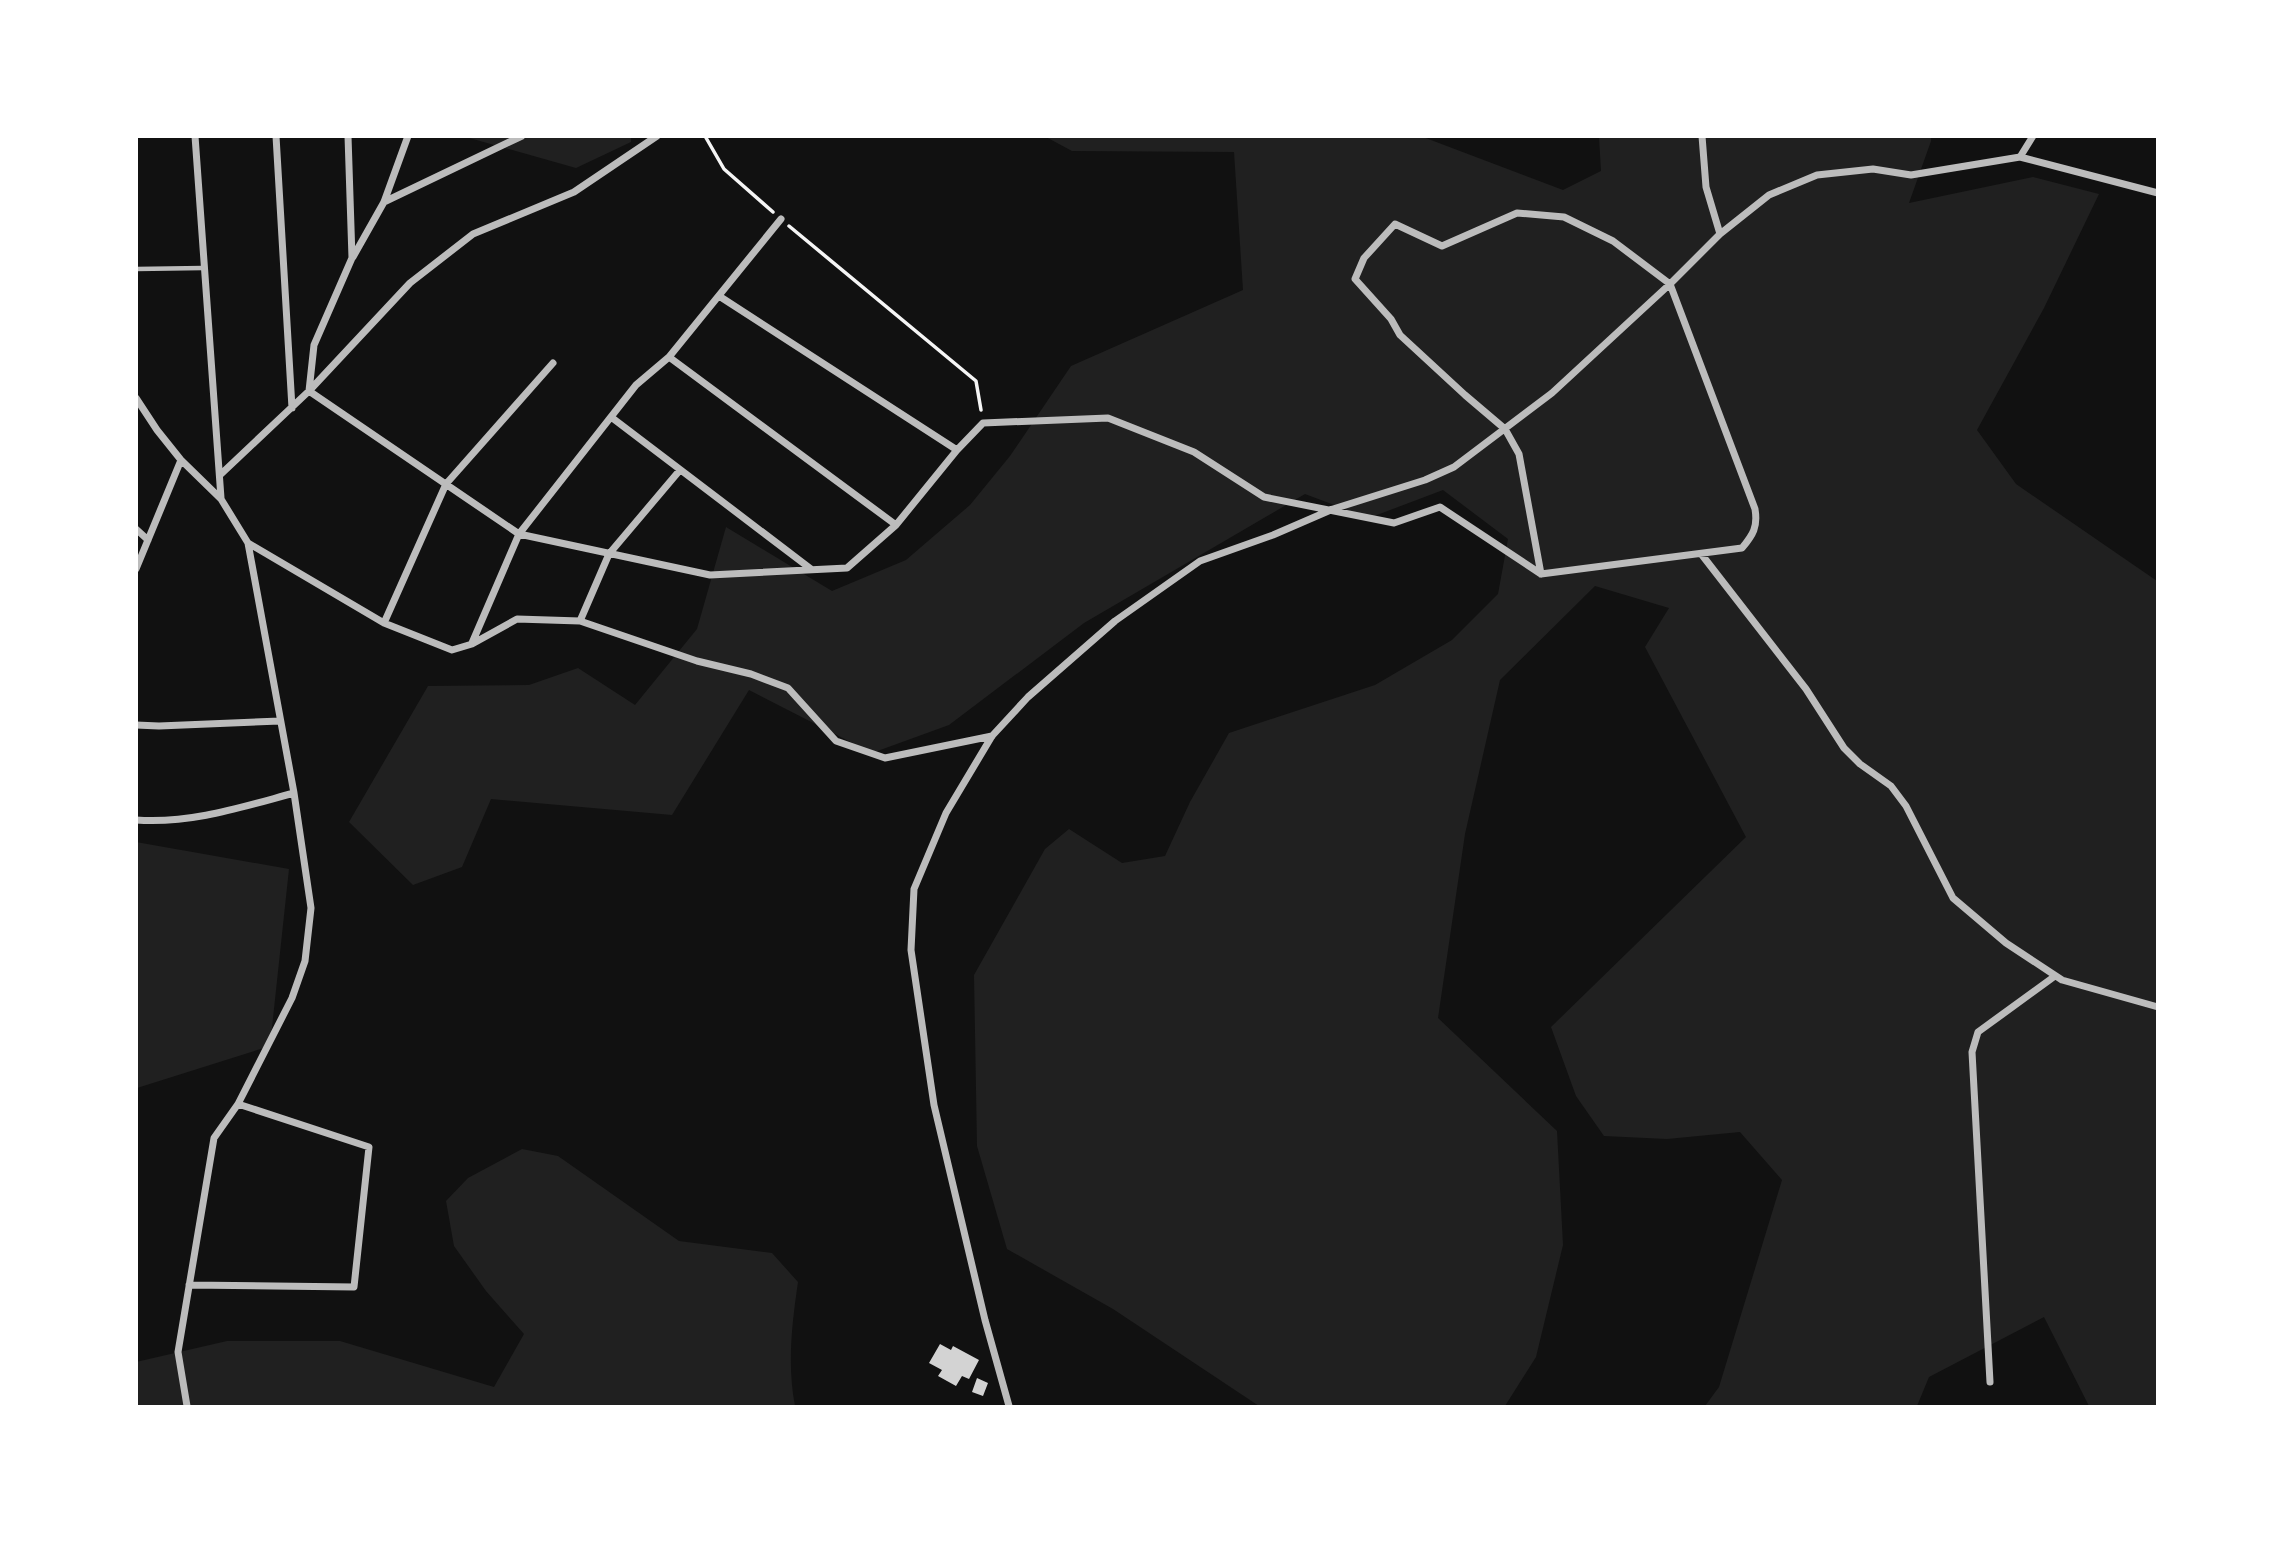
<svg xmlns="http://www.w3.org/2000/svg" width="2294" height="1543" viewBox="0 0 2294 1543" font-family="'Source Sans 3',sans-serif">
	<rect width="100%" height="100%" fill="#111"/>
	<path fill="#202020" d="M631 136V142L576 168 466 137Z
		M1046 137H1423L1563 190 1601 171 1599 137H1931V141L1909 203 2033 177 2099 194 2044 308 1977 430 2016 484 2157 581V1406H2089L2044 1317 1929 1377 1917 1406H1705L1719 1387 1782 1180 1740 1132 1667 1139 1604 1136 1576 1096 1551 1027 1746 837 1645 647 1669 608 1595 586 1500 680 1465 834 1438 1018 1557 1131 1563 1245 1536 1357 1505 1406H1259L1113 1309 1007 1249 977 1146 974 975 1045 849 1069 829 1122 863 1165 856 1190 802 1229 733 1375 685 1452 640 1498 594 1508 539 1443 490 1369 518 1305 494 1084 623 949 725 872 753 749 690 672 815 491 799 462 867 413 885 349 822 428 686 529 685 578 668 635 705 697 629 726 527 832 591 906 560 970 505 1010 456 1071 366 1243 290 1234 152 1072 151Z
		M136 842 289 869 270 1046 137 1088Z
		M522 1149 558 1156 679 1241 772 1253 798 1282C792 1323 787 1365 795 1406H137L136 1362 227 1341H340L494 1387 524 1334 486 1291 454 1246 446 1201 468 1178Z"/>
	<path fill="#d3d3d3" d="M940 1344 951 1350 953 1346 979 1360 969 1379 962 1376 956 1386 938 1376 942 1370 929 1363Z
		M977 1378 988 1383 983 1396 972 1392Z"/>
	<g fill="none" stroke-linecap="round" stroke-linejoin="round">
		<path stroke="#f5f5f5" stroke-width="3.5" d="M705 136 724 169 773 212
			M789 226 976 381 981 410"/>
		<path stroke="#bcbcbc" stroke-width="4.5" d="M136 269 203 268"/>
		<path stroke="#bcbcbc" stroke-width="7" d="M195 136 221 498
			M276 136 292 408
			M348 136 352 258 314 345 309 391 519 534 710 575 847 568 896 525 957 450 983 423 1108 418 1194 452 1264 497 1394 523 1440 507 1541 574
			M1702 136 1706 187 1720 234
			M2020 157 2033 136
			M384 202 522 136
			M1517 213 1564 217 1613 241 1670 284 1755 509C1758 527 1753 535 1742 548L1541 574 1519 454 1505 429 1465 395 1400 335 1391 319 1355 279 1364 258 1395 224 1442 246Z
			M353 257 384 202 408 136
			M719 296 957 450
			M669 357 896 525
			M136 398 157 430 181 460 221 499 248 543 294 793 311 908 305 961 292 998 238 1104 214 1138 178 1352 187 1406
			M611 417 811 569
			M220 475 309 391 410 283 473 234 574 192 657 136
			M136 529 148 540
			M248 543 384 623 452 650 472 644 517 619 580 621 697 661 751 674 788 688 836 741 885 758 992 736
			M1702 555 1806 689 1844 748 1860 764 1891 786 1906 806 1953 898 2006 943 2062 980 2158 1007
			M136 569 181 460
			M580 621 609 554 680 470
			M384 623 446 484 553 363
			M472 643 519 534 636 385 669 357 781 219
			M136 725 159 726 280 721
			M136 820C191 824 242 807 294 793
			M189 1285 354 1287 369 1147 238 1104
			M1990 1382 1972 1052 1978 1032 2055 976
			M1009 1406 985 1320 934 1105 911 950 914 889 946 813 992 736 1028 697 1115 621 1200 561 1273 535 1333 509 1425 480 1454 467 1552 393 1670 284 1720 234 1769 195 1817 175 1873 169 1911 175 2020 157 2158 193"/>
	</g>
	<rect width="2294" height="1543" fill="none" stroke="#ffffff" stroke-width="276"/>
</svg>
